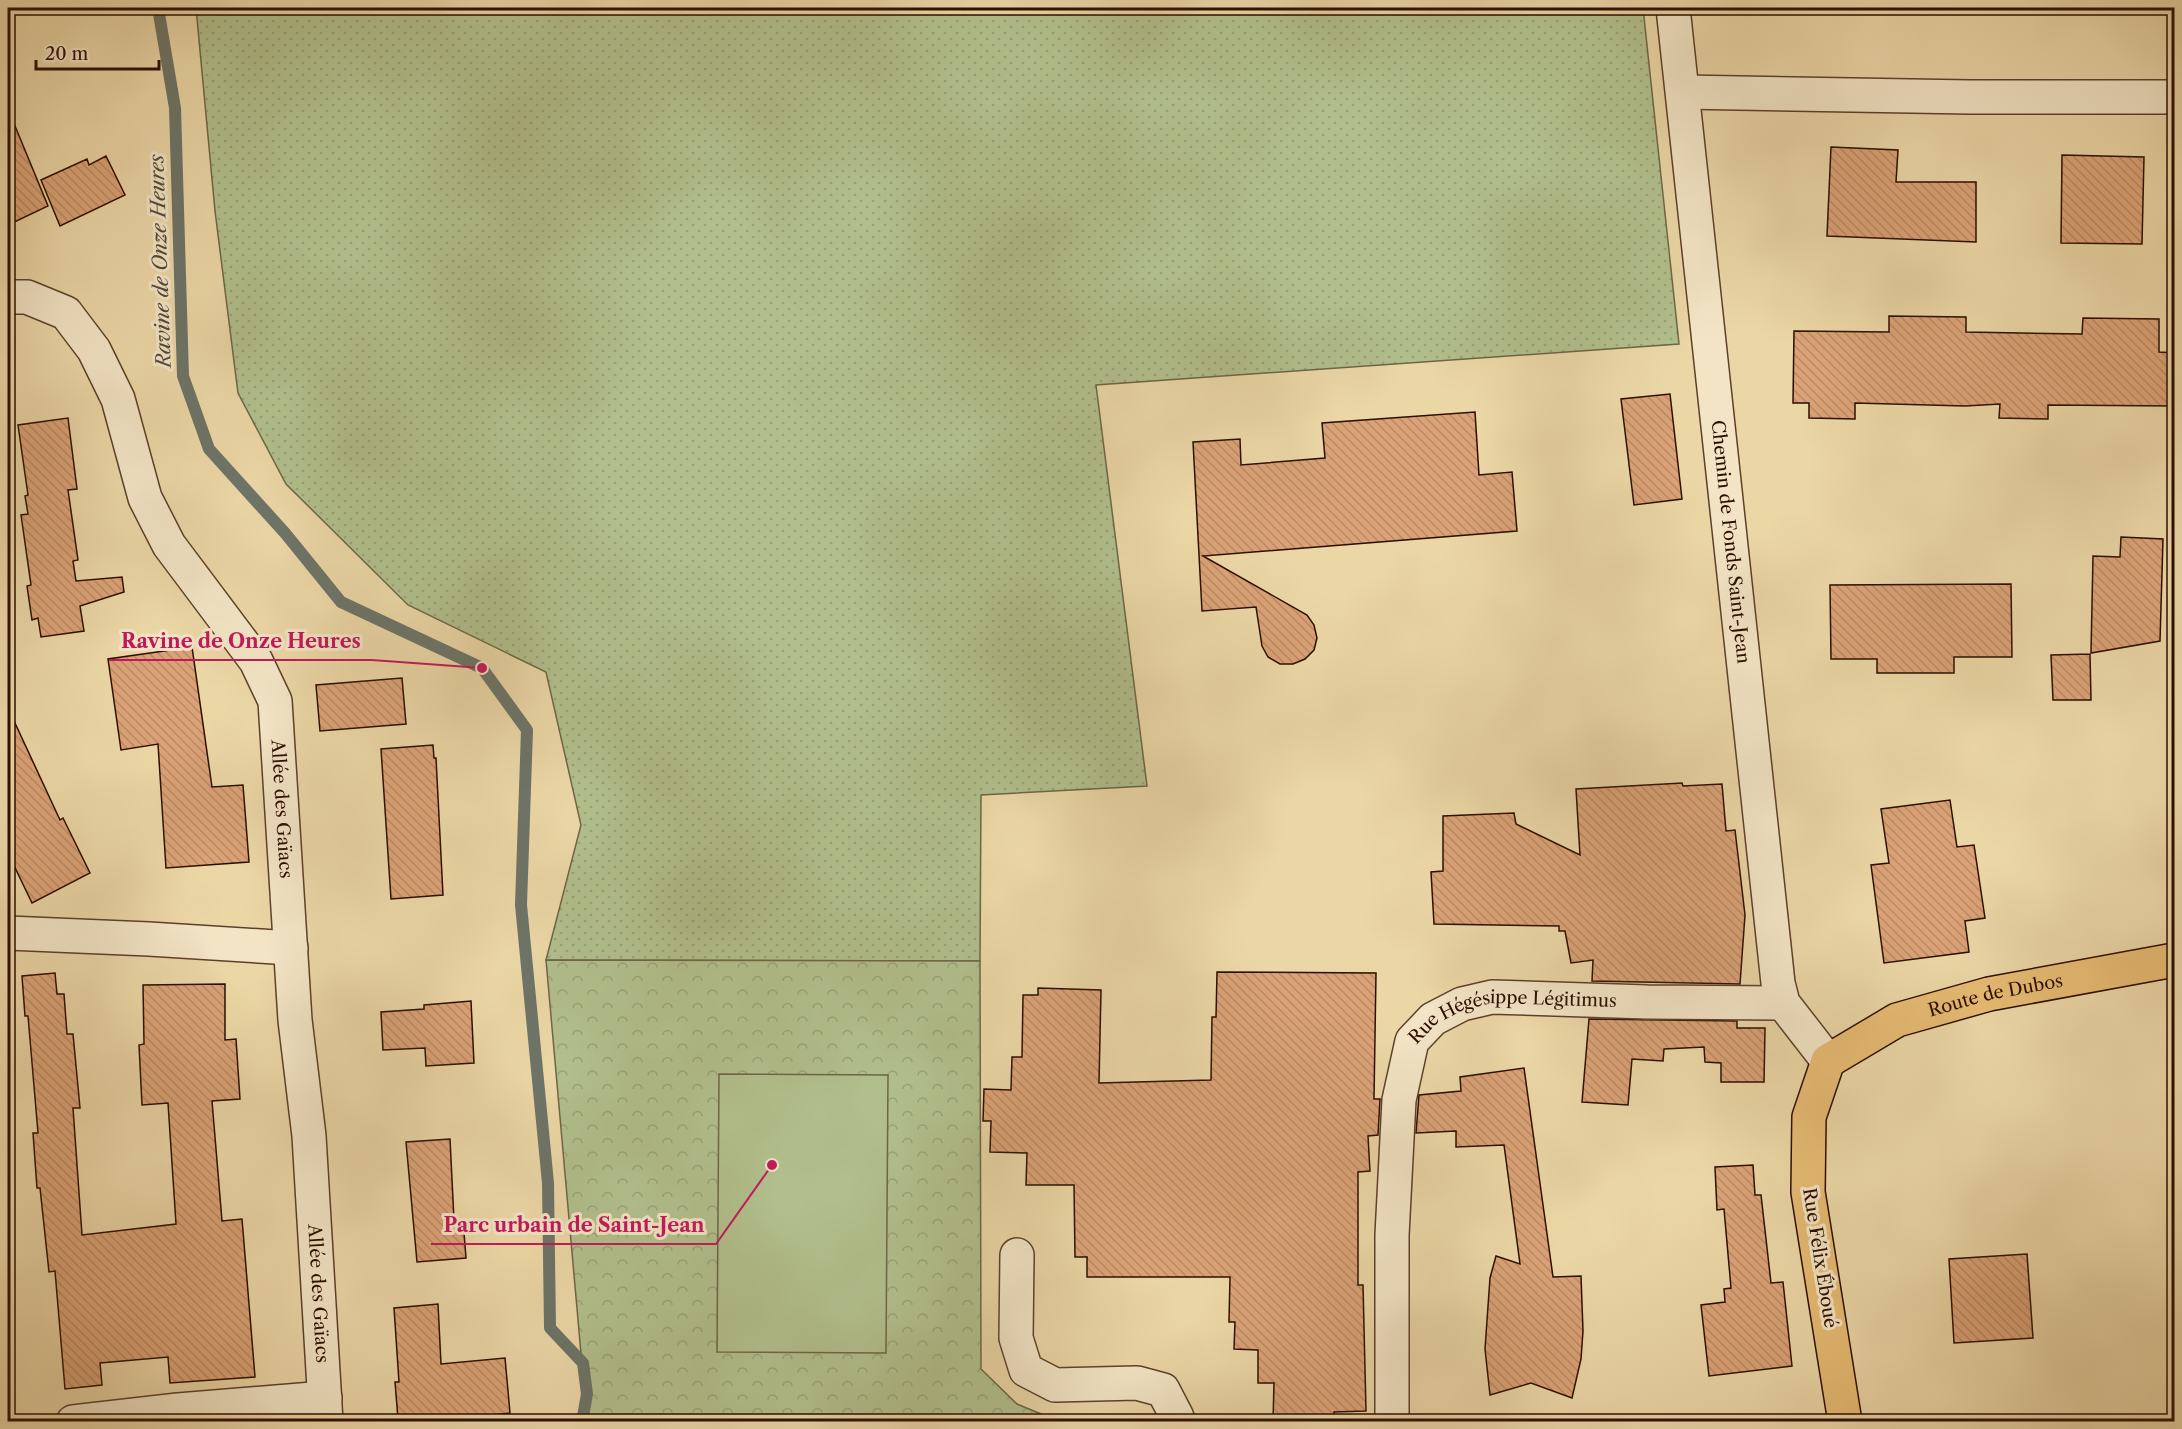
<svg xmlns="http://www.w3.org/2000/svg" width="2182" height="1429" viewBox="0 0 2182 1429" font-family="'Libre Caslon Text',serif">
	<defs>
		<pattern id="grass-dots" width="8" height="8" patternUnits="userSpaceOnUse" patternTransform="scale(1.5)"><rect width="8" height="8" fill="#b1bf8c"/><path d="M2 2h.1M6 6h.1" fill="none" stroke="#98a377" stroke-width="1.8" stroke-linecap="round"/></pattern>
		<pattern id="forest-crowns" width="20" height="18" patternUnits="userSpaceOnUse" patternTransform="scale(1.5)"><rect width="20" height="18" fill="#b1bf8c"/><path d="M2 6a3 3 0 1 1 6 0M12 15a3 3 0 1 1 6 0" fill="none" stroke="#98a377"/></pattern>
		<pattern id="building-back-hatch" width="6" height="6" patternUnits="userSpaceOnUse" patternTransform="scale(1.5)"><rect width="6" height="6" fill="#daa276"/><path d="M-1 5l2 2M0 0l6 6M5-1l2 2" fill="none" stroke="#bb8a64"/></pattern>
	</defs>
	<rect width="100%" height="100%" fill="#ebd6a6"/>
	<filter id="stains"><feTurbulence type="fractalNoise" baseFrequency=".00333" numOctaves="4"/><feColorMatrix values="0 0 0 0 .2 0 0 0 0 .09 0 0 0 0 .02 0 0 0 .5 -.17"/></filter>
	<radialGradient id="worn" r=".72"><stop offset=".6" stop-color="#630" stop-opacity="0"/><stop offset="1" stop-color="#630" stop-opacity=".3"/></radialGradient>
	<path fill="url(#grass-dots)" stroke="#6e6646" stroke-width="1.5" d="M196 8H1643L1679 344 1096 385 1147 786 981 795 980 961 546 960 581 825 546 672 408 605 286 484 238 393 215 211Z"/>
	<path fill="url(#forest-crowns)" stroke="#6e6646" stroke-width="1.5" d="M546 960 980 961 981 1369 1017 1404 1058 1421H587Z"/>
	<path fill="#b1bf8c" stroke="#6e6646" stroke-width="1.5" d="M719 1074 888 1075 886 1353 717 1352Z"/>
	<g fill="none" stroke-linecap="round" stroke-linejoin="round">
		<path stroke="#6d7468" stroke-width="12" d="M158 8 175 108 183 376 209 449 285 533 341 602 482 668 527 730 521 905 548 1183 550 1328 583 1363 587 1394 582 1422"/>
	</g>
	<path fill="url(#building-back-hatch)" stroke="#2c0e00" stroke-width="1.5" d="M8 109 48 206 8 225Z
		M1831 147 1898 150 1896 182H1976V242L1827 236Z
		M2062 155 2144 157 2142 244 2061 243Z
		M106 156 125 195 60 226 41 180 87 159 89 165Z
		M1889 316 1966 317V332L2082 334 2083 318 2159 319V352L2175 353V406L2048 405V419L1999 418 2000 404 1965 406 1855 403V419L1809 418V403H1793L1794 331 1889 332Z
		M1670 394 1682 499 1634 505 1621 399Z
		M1475 412 1479 475 1512 472 1517 531 1203 556 1307 615 1314 625 1317 638 1314 650 1305 659 1293 664H1280L1268 657 1262 646 1256 607 1202 611 1193 442 1240 439 1241 465 1325 458 1322 423Z
		M68 418 77 489 68 490 78 560 73 561 76 581 122 577 124 592 80 606 84 631 41 637 38 618 32 620 27 586 31 585 21 515 28 514 25 496 28 495 18 425Z
		M2121 537 2163 539 2160 641 2091 653 2093 556 2120 557Z
		M2011 584 2012 657H1954V673H1877V659H1831L1830 585Z
		M192 647 212 787 243 785 249 862 166 868 158 744 121 750 108 659Z
		M2090 654 2091 700H2053L2051 655Z
		M402 678 406 724 320 731 316 685Z
		M8 708 60 820 63 818 90 873 32 903 8 853Z
		M433 745 434 758H436L443 895 391 899 381 749Z
		M1682 783 1683 786 1722 784 1726 831 1735 830 1745 915 1740 984 1592 981 1593 960 1571 963 1565 931H1559V926L1434 924 1431 872 1443 871V816L1514 813 1516 824 1580 855 1576 789Z
		M1950 800 1957 847 1974 845 1985 918 1965 921 1969 952 1884 963 1871 865 1889 863 1881 809Z
		M1217 972 1376 973 1374 1099H1380L1378 1135 1368 1136 1370 1171 1358 1172V1285H1363L1366 1411 1334 1412V1422H1273L1274 1383H1258V1350L1234 1349 1235 1322H1229L1230 1277H1087V1257H1075L1074 1185H1026L1027 1153 990 1152 991 1121H983L984 1089 1011 1090 1012 1057H1022L1023 995H1038V988L1101 990 1099 1083 1211 1080 1212 1017H1216Z
		M55 973 57 994H64L67 1034H73L80 1108H73L82 1235 176 1224 168 1103 142 1105 139 1045 144 1044 143 985 225 984V1040L236 1039 240 1099 212 1101 222 1221 242 1219 255 1377 170 1383 168 1357 100 1363 102 1385 65 1389 55 1271 49 1272 40 1188H37L33 1133H38L28 1016H25L22 976Z
		M471 1001 474 1063 426 1066 425 1048 383 1050 381 1012 424 1009V1005Z
		M1589 1019 1737 1021V1028H1765L1764 1082H1721V1063L1705 1062 1704 1047 1664 1049 1663 1061 1632 1059 1628 1105 1582 1102Z
		M1524 1068 1553 1277 1581 1276 1583 1331 1581 1359 1572 1398 1531 1383 1490 1395 1485 1349 1490 1278 1496 1256 1520 1264 1504 1145 1456 1147V1131L1416 1133 1419 1095 1461 1091 1460 1077Z
		M450 1139 454 1220H463L466 1258 417 1262 406 1142Z
		M1753 1165 1755 1195H1761L1771 1283 1783 1282 1792 1366 1709 1376 1701 1305 1725 1302 1724 1289 1731 1288 1724 1209 1717 1210 1715 1167Z
		M2027 1254 2033 1338 1954 1343 1949 1259Z
		M438 1304 441 1364 505 1358 510 1413 484 1416 485 1418 447 1421V1416L398 1419 395 1382H399L394 1308Z"/>
	<g fill="none" stroke-linecap="round" stroke-linejoin="round">
		<g stroke="#5c402a" stroke-width="36">
			<g id="minor">
				<path id="s1" d="M1673 8 1778 983 1783 1003 1828 1061"/>
				<path d="M1683 92 1970 97H2174"/>
				<path id="s2" d="M8 297H27L66 313 94 350 118 399 145 498 169 545 256 661 275 701 295 1020 309 1136 326 1422"/>
				<path d="M8 933 149 939 291 948"/>
				<path d="M1017 1255 1016 1338 1026 1370 1055 1385 1137 1383 1163 1390 1177 1417V1422"/>
				<path d="M73 1422 178 1410 325 1398"/>
				<path id="s3" d="M1392 1422V1235L1399 1100 1412 1041 1433 1019 1462 1004 1492 997 1647 1002 1783 1003"/>
			</g>
		</g>
		<g stroke="#2c0e00" stroke-width="36">
			<g id="primary">
				<path id="s4" d="M1845 1422 1808 1192 1809 1117 1828 1061 1897 1020 1989 994 2174 960"/>
			</g>
		</g>
		<use href="#minor" stroke="#f2e4c5" stroke-width="33"/>
		<use href="#primary" stroke="#e6bb73" stroke-width="33"/>
	</g>
	<g text-anchor="middle" stroke-width="6" stroke-linejoin="round" paint-order="stroke">
		<g font-size="18" fill="#2c0e00" stroke="#f2e4c5">
			<text dy="6" stroke="none"><textPath href="#s1" startOffset="537">Chemin de Fonds Saint-Jean</textPath></text>
			<text dy="6" stroke="none"><textPath href="#s2" startOffset="615">Allée des Gaïacs</textPath></text>
			<text dy="6" stroke="none"><textPath href="#s4" startOffset="549">Route de Dubos</textPath></text>
			<text dy="6" stroke="none"><textPath href="#s3" startOffset="492">Rue Hégésippe Légitimus</textPath></text>
			<text transform="translate(1820 1258) rotate(81)" y="6">Rue Félix Éboué</text>
			<text dy="6" stroke="none"><textPath href="#s2" startOffset="1101">Allée des Gaïacs</textPath></text>
		</g>
		<g font-size="20" font-style="italic" fill="#524a3d" stroke="#f2e4c5">
			<text transform="translate(160 261) rotate(-92)" y="7">Ravine de Onze Heures</text>
		</g>
	</g>
	<path fill="none" stroke="#c2185b" stroke-width="2" d="M482 668L372 660H109M772 1165L716 1244H431"/>
	<g fill="#c2185b" stroke="#f2e4c5" stroke-width="2">
		<circle cx="482" cy="668" r="6"/>
		<circle cx="772" cy="1165" r="6"/>
	</g>
	<g font-size="20" text-anchor="middle" font-weight="bold" fill="#c2185b" stroke="#f2e4c5" stroke-width="6" stroke-linejoin="round" paint-order="stroke">
		<text x="241" y="648">Ravine de Onze Heures</text>
		<text x="574" y="1232">Parc urbain de Saint-Jean</text>
	</g>
	<rect width="2182" height="1429" fill="none" stroke="#ebd6a6" stroke-width="30"/>
	<rect x="9" y="9" width="2164" height="1411" fill="none" stroke="#2c0e00" stroke-width="3"/>
	<rect x="15" y="15" width="2152" height="1399" fill="none" stroke="#2c0e00" stroke-width="1.5"/>
	<path d="M36 60v9h123v-9" fill="none" stroke="#2c0e00" stroke-width="3"/>
	<text x="45" y="60" font-size="18" fill="#2c0e00" stroke="#f2e4c5" stroke-width="4.5" paint-order="stroke">20 m</text>
	<rect width="100%" height="100%" filter="url(#stains)"/>
	<rect width="100%" height="100%" fill="url(#worn)"/>
</svg>
